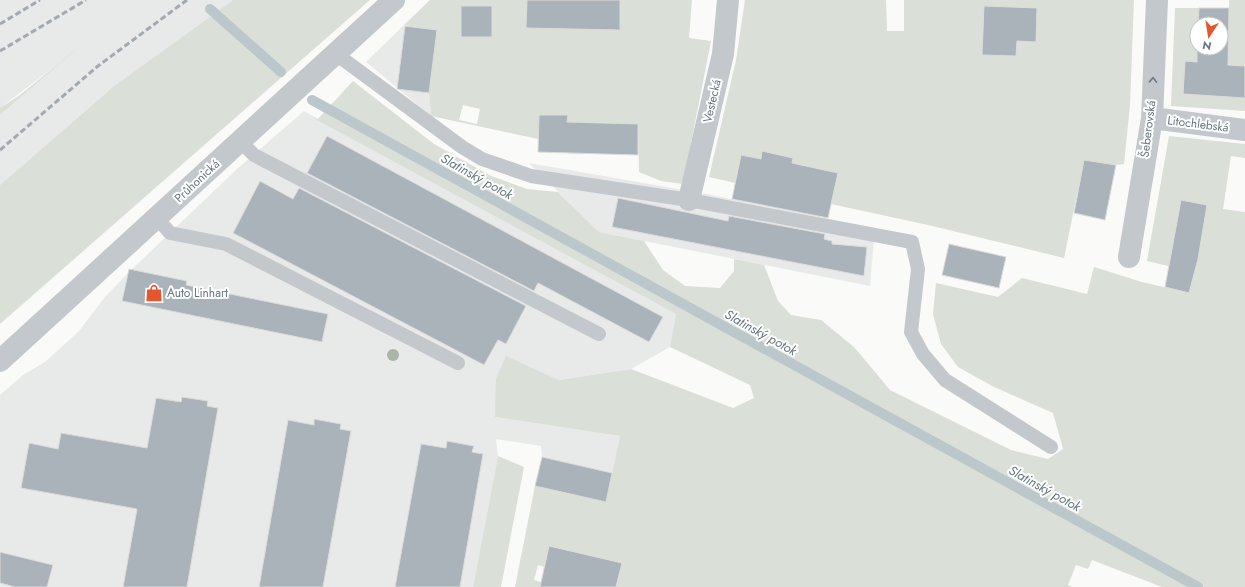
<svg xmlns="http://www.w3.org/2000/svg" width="1245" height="587" viewBox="0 0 1245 587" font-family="Jost,sans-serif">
	<rect width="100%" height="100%" fill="#fafaf8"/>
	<path fill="#e8e9e9" d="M0 0H233L114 86 0 185V115L67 57 0 108Z
		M404 25 437 30 429 93 431 116 366 62Z
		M304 111 676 314 670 347 631 369 559 380 506 357 495 417 620 436 606 502 535 486 542 457 541 446 496 439 498 456 473 587H0V395L23 375 45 362 79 331 105 297 128 273 237 169Z
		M529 163 701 193 875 228 870 286 599 232Z"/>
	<path fill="#dadfd7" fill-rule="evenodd" d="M233 0H370L0 324V185L114 86Z
		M430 0H527L526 28 558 29 595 0 620 30V0H692L689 38 711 41 683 184 661 181 639 172 638 124 586 122 585 154 566 153 567 115H539L538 139 431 116 429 93 437 30 404 25ZM461 6H492V37H461ZM463 105 480 109 477 124 459 120Z
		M745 0H886L887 31H904V0H1134L1130 105 1124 164 1116 165 1084 160 1064 258 928 225 831 204 838 173 809 167 785 195 793 158 762 151 761 159 741 155 735 183 709 177 736 60ZM984 6 1037 8 1036 42 1017 41 1016 56 982 55Z
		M1229 0H1245V66L1185 61 1183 93 1245 98V111L1171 106 1175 8H1199L1197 48H1221V33H1229Z
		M81 45 0 115V108L20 95Z
		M353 81 434 144 491 176 527 189 558 192 599 232 644 241 663 270 685 286 720 288 734 271V259L764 265 778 301 791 315 821 320 854 347 890 390 1011 450 1048 459 1063 449 1053 413 994 387 958 367 941 344 933 314 936 283 998 297 1022 278 1087 294 1094 267 1142 282 1189 293 1194 272 1147 261 1169 136 1245 144V158L1231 156 1223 209 1245 212V587H1162L1092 560 1088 569 1076 565 1068 585 1072 587H616L622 563 549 546 544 567 538 565 534 580 541 582 540 585 550 587H515L535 486 606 502 620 436 495 417 496 379 506 356 559 380 631 369 733 408 754 398 750 385 670 347 676 314 317 120ZM1181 200 1207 205 1197 258 1171 254Z
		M498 456 524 467 501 587H473Z"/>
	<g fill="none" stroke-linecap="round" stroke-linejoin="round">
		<path stroke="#bbc7cb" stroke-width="10" d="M210 9 281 72
			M312 100 1198 587"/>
	</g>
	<path fill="#aab3b9" stroke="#dcdcda" d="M527 0H620V30L526 28Z
		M461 6H492V37H461Z
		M984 6 1037 8 1036 42 1017 41 1016 56 982 55Z
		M1199 8H1229L1228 65 1245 66V98L1183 94 1185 61 1197 62V48H1221V24H1198Z
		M405 26 437 30 429 93 397 89Z
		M539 115H568L567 122 638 124V155L538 152Z
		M327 136 663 317 649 342 538 283 534 291 307 173Z
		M762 151 793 158 792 163 838 173 828 218 732 199 741 155 761 159Z
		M1084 160 1116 165 1105 220 1074 213Z
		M260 181 293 199 299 188 526 306 506 344 498 340 484 365 233 233Z
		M618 198 728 221 729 216 825 234 824 239 832 241V244L867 247 864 276 612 227Z
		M1181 200 1207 205 1198 259 1189 293 1165 287Z
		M949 244 1006 257 999 288 942 275Z
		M129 269 187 281 186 285 328 314 322 342 122 301Z
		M182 397 208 401 207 406 218 408 187 587H123L137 509 21 488 29 443 58 449 61 433 147 448 156 398 181 402Z
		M314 419 341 424 340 429 351 431 323 587H259L288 420 314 425Z
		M447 441 474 446 472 452 483 454 460 587H395L421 444 446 448Z
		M542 457 612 473 606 502 535 486Z
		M549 546 622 563 616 587H540Z
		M0 552 53 565 47 587H15L0 583Z"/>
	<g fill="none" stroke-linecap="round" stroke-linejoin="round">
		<path stroke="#c3c8cc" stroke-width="14" d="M336 54 462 147 482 159 531 176 689 200 912 242 918 269 911 332 923 354 945 380 1051 447
			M240 141 254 155 599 334
			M157 218 170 233 226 244 458 363"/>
		<path stroke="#c3c8cc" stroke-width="22" d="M1152 118 1245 130
			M689 200 723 54 728 0
			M1129 257 1152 118 1157 0
			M0 361 394 0"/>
		<path stroke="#a2aab0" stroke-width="3" stroke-dasharray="6 3" stroke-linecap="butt" d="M0 24 40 0
			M0 51 86 0
			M0 150 98 66 187 0"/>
	</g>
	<circle fill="#aab4a7" cx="393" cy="355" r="6"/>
	<defs><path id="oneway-chevron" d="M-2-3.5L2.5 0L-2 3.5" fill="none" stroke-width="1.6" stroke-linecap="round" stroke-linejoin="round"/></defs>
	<use stroke="#6a7a87" href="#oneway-chevron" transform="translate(1153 80) rotate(-88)"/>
	<defs>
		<g id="shop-bare" transform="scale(1.38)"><path d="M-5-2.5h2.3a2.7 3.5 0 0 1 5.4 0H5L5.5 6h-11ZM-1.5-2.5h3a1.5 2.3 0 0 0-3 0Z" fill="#e4572e" stroke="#fff" stroke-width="2.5" paint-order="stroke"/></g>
	</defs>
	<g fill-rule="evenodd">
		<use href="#shop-bare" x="154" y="293"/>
	</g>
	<g text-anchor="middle" stroke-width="4" stroke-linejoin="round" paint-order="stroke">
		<g font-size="12" fill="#657683" stroke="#fff">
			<text transform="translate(712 101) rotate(-77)" y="4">Vestecká</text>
			<text transform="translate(1198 124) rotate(7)" y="4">Litochlebská</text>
			<text transform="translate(1148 129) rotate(-83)" y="4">Šeberovská</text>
			<text transform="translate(197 181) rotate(-43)" y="4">Průhonická</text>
		</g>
		<g font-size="12" fill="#657683" stroke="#fff" text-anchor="start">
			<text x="167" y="297">Auto Linhart</text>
		</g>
		<g font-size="13" font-style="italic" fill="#60757c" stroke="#fff">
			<text transform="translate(477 176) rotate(29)" y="5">Slatinský potok</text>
			<text transform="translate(761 332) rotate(29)" y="5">Slatinský potok</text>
			<text transform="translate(1045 488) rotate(29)" y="5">Slatinský potok</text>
		</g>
	</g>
	<g transform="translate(1209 36) rotate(192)"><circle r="19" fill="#ffffff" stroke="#c1c8cd"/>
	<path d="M0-3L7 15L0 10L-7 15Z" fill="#e4572e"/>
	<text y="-6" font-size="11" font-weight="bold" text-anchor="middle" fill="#657683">N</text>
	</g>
</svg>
